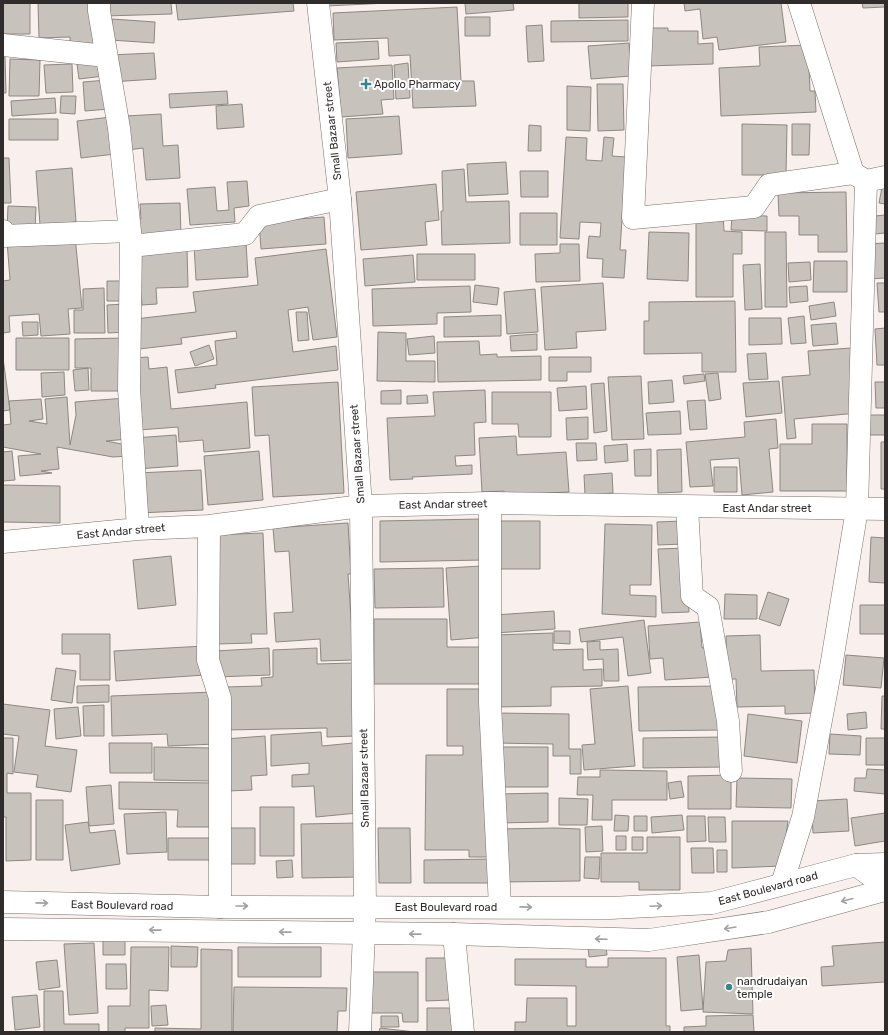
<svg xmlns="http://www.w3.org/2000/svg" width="888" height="1035" viewBox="0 0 888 1035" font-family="Rubik,sans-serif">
	<rect width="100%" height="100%" fill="#f9efec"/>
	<path fill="#c7c2bb" stroke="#8d8881" d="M3 3H30V34H3Z
		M38 3H96L98 46 70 47V37L39 38Z
		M105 3H171L172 14 105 16Z
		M176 3H293L294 11 178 20Z
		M326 3H388L326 6Z
		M465 3H513L514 10 466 14Z
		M579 3H628V17L579 18Z
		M684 3H781L786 42 719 50 717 37 703 39 700 9 685 11Z
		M862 3H885V7L863 8Z
		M457 7 461 81H474L476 106 413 108 410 55 389 56 388 38 334 40 333 13Z
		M465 17H490V36H465Z
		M112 19 155 22 154 43 111 40Z
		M628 20V41L551 42V21Z
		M542 25 544 61 528 62 526 26Z
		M647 28H668V31H698V44L713 43V64L647 66Z
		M378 41 379 59 337 62 336 43Z
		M629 43 631 76 591 79 588 46Z
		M808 45 810 91H815L816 112 721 116 719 68 760 66 759 47Z
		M154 53 156 79 111 82 109 55Z
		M3 57H5L6 93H3Z
		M10 59 40 60 39 96H9Z
		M102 60 104 76 79 79 77 64Z
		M408 63 410 98 396 99 394 65Z
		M72 64 73 92 46 93 44 65Z
		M392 65 394 99 381 100 383 114 341 117 337 68Z
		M107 80 109 109 85 111 83 82Z
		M597 84H623L624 130 598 131Z
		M567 86 591 87 590 131 567 130Z
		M227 91 228 104 170 108 169 94Z
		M61 96H76L75 114 60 113Z
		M55 98 56 113 12 116 11 101Z
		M242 104 244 127 217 129 216 106Z
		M161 114 163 146 178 145 180 178 146 180 143 148 128 150 126 116Z
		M399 116 402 154 348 158 346 119Z
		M111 117 115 154 81 158 77 121Z
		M9 119H58V140H9Z
		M742 124 787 125 786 175H742Z
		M792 124H810L809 155H792Z
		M529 125 541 126V151H528Z
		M566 137 587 138 586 160 602 161 604 137 614 138 612 156 626 157 620 250H626L624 278 602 277 603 259 587 258 589 236 600 237 601 223 580 222 579 239 560 238Z
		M3 158H9L11 203H3Z
		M506 162 508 194 469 196 467 164Z
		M72 168 76 222 40 225 36 171Z
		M464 169 466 202 509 201 510 243 442 245 441 211H443L442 171Z
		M520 171H548V197H521Z
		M247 181 249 206 234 208 235 222 190 225 187 189 215 187 217 211 229 210 227 182Z
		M883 182 885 183V204L879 203Z
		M436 184 439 220 425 222 427 245 361 250 356 192Z
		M846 192 847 252H818V235H799V216H779L778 193Z
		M180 203 181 235 138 239V219H141L140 204Z
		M8 206 36 207 35 230H7Z
		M520 213H557V245H520Z
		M696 215H723L724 231 742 232V254H733V297H696Z
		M732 215 767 216V231L731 230Z
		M885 215V233L875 234V216Z
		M324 217 326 244 261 249 259 222Z
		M649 232 689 233 688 281 647 279Z
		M765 232H786L787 307H765Z
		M75 236 82 308 68 309 70 334 41 336 39 314 9 316 10 332 3 333V281L10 280 7 241Z
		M246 242 248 277 196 280 194 245Z
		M885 243V278L870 279 868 244Z
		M560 244H579L580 281 536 282 535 254 560 253Z
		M187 248 188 287 156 288 157 304 142 305 138 250Z
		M326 249 337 337 313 340 308 307 288 310 293 352 336 346 338 370 215 385 216 388 178 393 175 370 217 365 215 341 237 338 236 331 181 338 182 344 139 349 135 319 196 312 193 292 258 285 255 258Z
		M417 254H475V280H417Z
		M413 255 415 282 365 286 363 259Z
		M814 261H847V292H813Z
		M810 262 811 280 789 282 788 263Z
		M760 264 762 309 745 310 743 265Z
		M107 281H128V301H107Z
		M603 283 606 330 576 332 577 348 545 350 541 287Z
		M877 283H885V312H879Z
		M475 285 499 288 497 305 473 302Z
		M470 286 471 312 437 313V324L373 326 372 289Z
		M807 286 808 301 790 303 789 287Z
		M104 288 105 333H74V310H83V289Z
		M535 289 538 332 507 334 504 292Z
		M735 301 736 372H702V353L644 354V321H649V302Z
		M834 302 836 316 811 320 809 306Z
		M126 304 128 332 108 333 107 305Z
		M296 312H307L309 340 298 341Z
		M501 315V336L444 337V317Z
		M804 316 806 343 791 344 788 318Z
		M749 318H781L782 344 749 345Z
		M22 322H38V335L23 336Z
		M836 323 838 344 813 346 811 325Z
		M885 328V365H877L875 329Z
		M378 332 406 333V361H435V382L377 381Z
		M537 334V350L511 351 510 336Z
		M434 336 435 353 409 355 407 339Z
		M16 338H69V370H16Z
		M127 338V391H91V368H75V339Z
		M479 341 480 355 497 354V357L541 356V380L438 382 437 342Z
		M209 345 214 359 195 366 190 352Z
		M851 348 857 413 794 419 796 438 787 439 782 377 810 375 808 351Z
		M766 353 768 379 749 380 747 354Z
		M148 357 149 369 167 367 171 409 247 402 250 448 204 452 203 440 179 442 178 427 139 430 133 358Z
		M549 357H591V372H567V381H549Z
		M3 358 10 410 3 411Z
		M88 368 89 390 75 391 73 370Z
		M64 372 65 395 42 397 41 373Z
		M718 373 721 399 709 401 705 374Z
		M704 374 705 381 684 384 683 376Z
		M641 376 644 439 612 440 608 377Z
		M672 380 674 402 649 404 648 382Z
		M779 381 782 413 746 417 743 383Z
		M338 382 344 493 273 497 269 435 255 436 252 387Z
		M875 382H885V408H876Z
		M604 383 607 431 594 433 591 384Z
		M586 386 587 409 559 411 557 388Z
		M401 390V404H381V391Z
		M485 390 486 422 474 423 475 455 455 456 456 466 472 465V474L412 477 413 479 390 480 387 418 435 416 433 392Z
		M492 392H551V437H519L518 424H492Z
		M427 395 428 403 407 404V396Z
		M67 397 70 445 76 415 75 402 125 398 128 439 106 441 127 445 128 456 113 457 57 447 59 469 41 471 52 473 20 476 18 456 41 454 3 447V425L11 424 9 401 41 399 43 419 29 421 47 424 45 399Z
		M705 400 707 429 690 430 687 401Z
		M680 411 681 434 648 435 646 413Z
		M869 415H885V435H869Z
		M588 417V439L567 440 566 418Z
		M776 419 778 448 769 449 773 492 742 495 739 458 710 460 713 486 690 487 686 442 745 437 744 422Z
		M812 424H847V491H780V444H812Z
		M176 435 178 466 137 469 134 438Z
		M516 436 517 455 566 452 569 492 504 495V491L482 492 479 438Z
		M881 442H885V489H881Z
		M576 443H596L597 460 577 461Z
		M627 444 628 461 605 463 604 446Z
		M651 449V476H635L634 450Z
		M681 449 682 492 658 493 657 450Z
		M12 451 15 480 3 481V452Z
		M259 451 263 500 208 505 204 456Z
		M714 467H737V492H714Z
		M201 470 203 510 139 513 137 473Z
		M612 473 613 493 585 495 584 475Z
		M3 485 60 486V523L3 522Z
		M482 519 483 560 380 562V521Z
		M494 521H540V569H494Z
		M682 521 683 544 658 545 657 522Z
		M348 523 351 574H348L354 660 321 661 320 639 276 642 274 613 293 612 289 551 275 552 273 528Z
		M605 524 652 525 651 585H630V595L656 596V617L602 614Z
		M263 533 267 634H251L252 643 217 644 212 535Z
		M871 537 885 538V583L869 582Z
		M685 548 689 612 662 613 658 549Z
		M171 556 176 605 138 609 133 560Z
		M482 566 487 637 451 640 446 568Z
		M443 568 444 607 375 608 374 569Z
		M768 592 789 599 780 626 759 619Z
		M725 594 757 595V619H724Z
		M860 605H885V634H860Z
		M554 611 555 629 495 633 494 615Z
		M374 619H447V647H486V684H374Z
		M644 620 651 673 628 676 623 637 581 642 579 629Z
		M700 622 702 648 710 647 713 677 665 680 663 658 650 659 648 626Z
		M554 631H570V644L554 643Z
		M553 633V650L583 649V670L602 669V686L551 687V706L497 707 495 635Z
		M62 634H110V680H80V654H62Z
		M760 635 761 671 814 670 815 713 785 714V706L737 707 736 679H727L726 636Z
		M600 641V650L618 649 619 681H604L603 659 588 660 587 642Z
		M204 646 205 675 116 681 114 651Z
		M269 648 270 675 216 677 215 651Z
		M317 648V664L353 663 355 736 327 737V728L226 730 224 687 262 686 261 678 273 677V650Z
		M846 655 884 658 881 688 843 685Z
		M56 668 76 671 72 703 51 700Z
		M109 685V702L77 703V686Z
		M628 686 635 766 584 770 582 745 595 744 590 689Z
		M719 686 720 730 639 731 638 687Z
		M447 689H486L491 857H469V850H425L426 755H463V746H447Z
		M214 692 216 744 168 746 167 734 112 736 111 696Z
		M882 696H885V729H881Z
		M3 704 50 710 45 746 77 750 71 792 36 787 38 775 14 772 19 736 3 734Z
		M104 705V736H84L83 706Z
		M78 707 81 736 56 739 54 709Z
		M866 712 867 728 848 730 847 714Z
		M495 713 569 714V749H581V774H570V756H553V744L495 743Z
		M748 714 802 721 797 763 744 756Z
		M321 732 322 746 353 743 358 813 316 817 314 786 292 787V775L309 774V763L271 766V735Z
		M830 734 861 736 860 755 829 754Z
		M265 736 267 775 251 776 252 790 228 791 225 739Z
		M725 737V767L643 768V738Z
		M3 738H13V774L7 773V793H31V860L6 861V817H3Z
		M866 738H885V765H866Z
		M109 743H152V773H110Z
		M154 747 213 748 214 781 154 780Z
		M497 747H548V787H497Z
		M867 769 885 770V794L854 791 855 778H866Z
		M600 770 667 771V800H612V820H592L593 795H577L578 777H600Z
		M731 775V809H688V776Z
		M737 778 792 779 791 808 736 807Z
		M681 781 684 797 670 799 668 783Z
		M119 782 216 783V827H177L178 810 119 809Z
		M111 785 114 824 89 826 86 787Z
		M548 793V822L497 823V794Z
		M559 798 588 799 587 825H559Z
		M847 799 849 831 813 833 811 801Z
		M36 800H63V860H36Z
		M260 807H294V856H260Z
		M166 812 167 852 127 854 124 814Z
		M885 813V841L855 846 851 818Z
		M615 815 629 816 628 831H614Z
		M682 815 684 830 652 833 651 817Z
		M634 816H647V831H634Z
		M687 816H705L706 841 687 842Z
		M708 817H725L726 842H709Z
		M732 821H788L782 866 732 868Z
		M88 822 90 833 115 830 120 864 71 871 65 825Z
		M359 823 360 877 302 878 301 824Z
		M602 826 603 851 586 852 585 827Z
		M224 828H255V864H225Z
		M378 828H410L411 883H379Z
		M555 828 580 829V881L502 882 501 829Z
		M616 836H626V850H616Z
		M632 837H643V850H632Z
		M647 837H680V890H639V882H601V853H647Z
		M168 838H214L215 860H168Z
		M691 848H713L714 873H692Z
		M717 850H727V872H717Z
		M585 857H600L599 879 584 878Z
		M494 859 495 883H424V860Z
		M292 860 293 877 277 878 276 861Z
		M103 937H125V955H103Z
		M885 942V982L822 986 821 967 834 966 832 946Z
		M94 943 98 1013 69 1015 64 944Z
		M171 946 198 947 197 967H171Z
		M606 946 607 955 589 957 588 947Z
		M131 947H169L168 991 149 990V1028H125V1032H108V1006H130Z
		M238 947H321V977H238Z
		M751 948 753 1014 703 1012 706 962 726 961 728 950Z
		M201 949 232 950V1032H155V1028L201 1029Z
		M699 955 703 1009 681 1011 677 957Z
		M426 958H448L450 1000 426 1001Z
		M608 958H666V1026H670V1032H515V1022H526L527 998H567V1026H576V986L515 985V959H586V967H608Z
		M57 960 60 987 39 990 36 962Z
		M106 964H126L127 989H106Z
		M371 972H418V1022H403L402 1013H371Z
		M234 987 347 988 346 1011H338L337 1032H233Z
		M44 991H63L64 1024H99V1032H44Z
		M37 995 40 1027 15 1030 12 997Z
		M166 1005 168 1025 152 1026 151 1006Z
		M427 1008H455V1032H427Z
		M753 1015 754 1032H684V1027L706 1026V1016Z
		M381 1016H398L399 1027H381Z
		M380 1028 415 1032H379Z"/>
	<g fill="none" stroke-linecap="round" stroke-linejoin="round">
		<g stroke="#79716d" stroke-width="23">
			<path id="minor" d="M99 3V11L119 128 131 241 129 389 138 529
				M643 3 633 218 754 207 769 185 853 173
				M799 3 853 173 866 181 885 177
				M3 45 106 56
				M3 231V236L130 231
				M131 246 245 234 259 216 340 199
				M490 503V703L500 907
				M687 507 692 596 708 607 728 721 731 771
				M209 526 208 660 220 698V907
				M3 542 138 529 209 526 361 506 490 503 885 509
				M856 865 885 886
				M782 884 803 817 832 661 857 509 866 181
				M454 934 463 1032
				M360 1032 365 906"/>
		</g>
		<g stroke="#79716d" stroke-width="23">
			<path id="major" d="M318 3 340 199 361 506 365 906
				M3 902 220 907 610 908 712 903 856 865 885 864
				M3 929 454 934 649 940 769 922 885 890"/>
		</g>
		<use href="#minor" stroke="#fff" stroke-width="22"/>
		<use href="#major" stroke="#fff" stroke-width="22"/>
	</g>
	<defs><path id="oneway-shaft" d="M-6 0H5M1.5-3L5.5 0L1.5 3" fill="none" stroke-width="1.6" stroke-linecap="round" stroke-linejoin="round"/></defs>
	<g stroke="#a2a0a0">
		<use href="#oneway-shaft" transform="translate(847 900) rotate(165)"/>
		<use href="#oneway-shaft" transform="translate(42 903) rotate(1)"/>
		<use href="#oneway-shaft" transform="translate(242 906)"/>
		<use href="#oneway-shaft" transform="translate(656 906) rotate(-3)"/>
		<use href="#oneway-shaft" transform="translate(526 907) rotate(1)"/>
		<use href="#oneway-shaft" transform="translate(730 928) rotate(171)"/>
		<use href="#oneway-shaft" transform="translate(155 930) rotate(-179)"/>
		<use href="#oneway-shaft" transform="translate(285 932) rotate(-179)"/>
		<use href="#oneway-shaft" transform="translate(415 934) rotate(-179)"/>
		<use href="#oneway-shaft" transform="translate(601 939) rotate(-178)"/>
	</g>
	<g fill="#3c848b" stroke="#fff" stroke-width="1.5">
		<path d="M364 78h4v4h4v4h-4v4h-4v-4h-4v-4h4z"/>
		<circle cx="729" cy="987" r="4"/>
	</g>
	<g text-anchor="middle" stroke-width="4" stroke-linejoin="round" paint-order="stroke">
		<g font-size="11" fill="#302c2b" stroke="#fff" text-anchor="start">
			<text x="374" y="88">Apollo Pharmacy</text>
			<text x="737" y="985">nandrudaiyan<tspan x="737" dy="13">temple</tspan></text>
		</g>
		<g font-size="11" fill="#302c2b" stroke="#fff">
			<text transform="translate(332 131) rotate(-96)" y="4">Small Bazaar street</text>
			<text transform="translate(357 454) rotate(-94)" y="4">Small Bazaar street</text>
			<text transform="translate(443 504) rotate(-1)" y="4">East Andar street</text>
			<text x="767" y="512">East Andar street</text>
			<text transform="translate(121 531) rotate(-5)" y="4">East Andar street</text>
			<text transform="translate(364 778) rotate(-91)" y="4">Small Bazaar street</text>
			<text transform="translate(768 888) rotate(-15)" y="4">East Boulevard road</text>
			<text transform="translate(122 905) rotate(1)" y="4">East Boulevard road</text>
			<text x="446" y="911">East Boulevard road</text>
		</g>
	</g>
	<rect width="888" height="1035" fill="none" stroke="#302c2b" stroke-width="8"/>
</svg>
